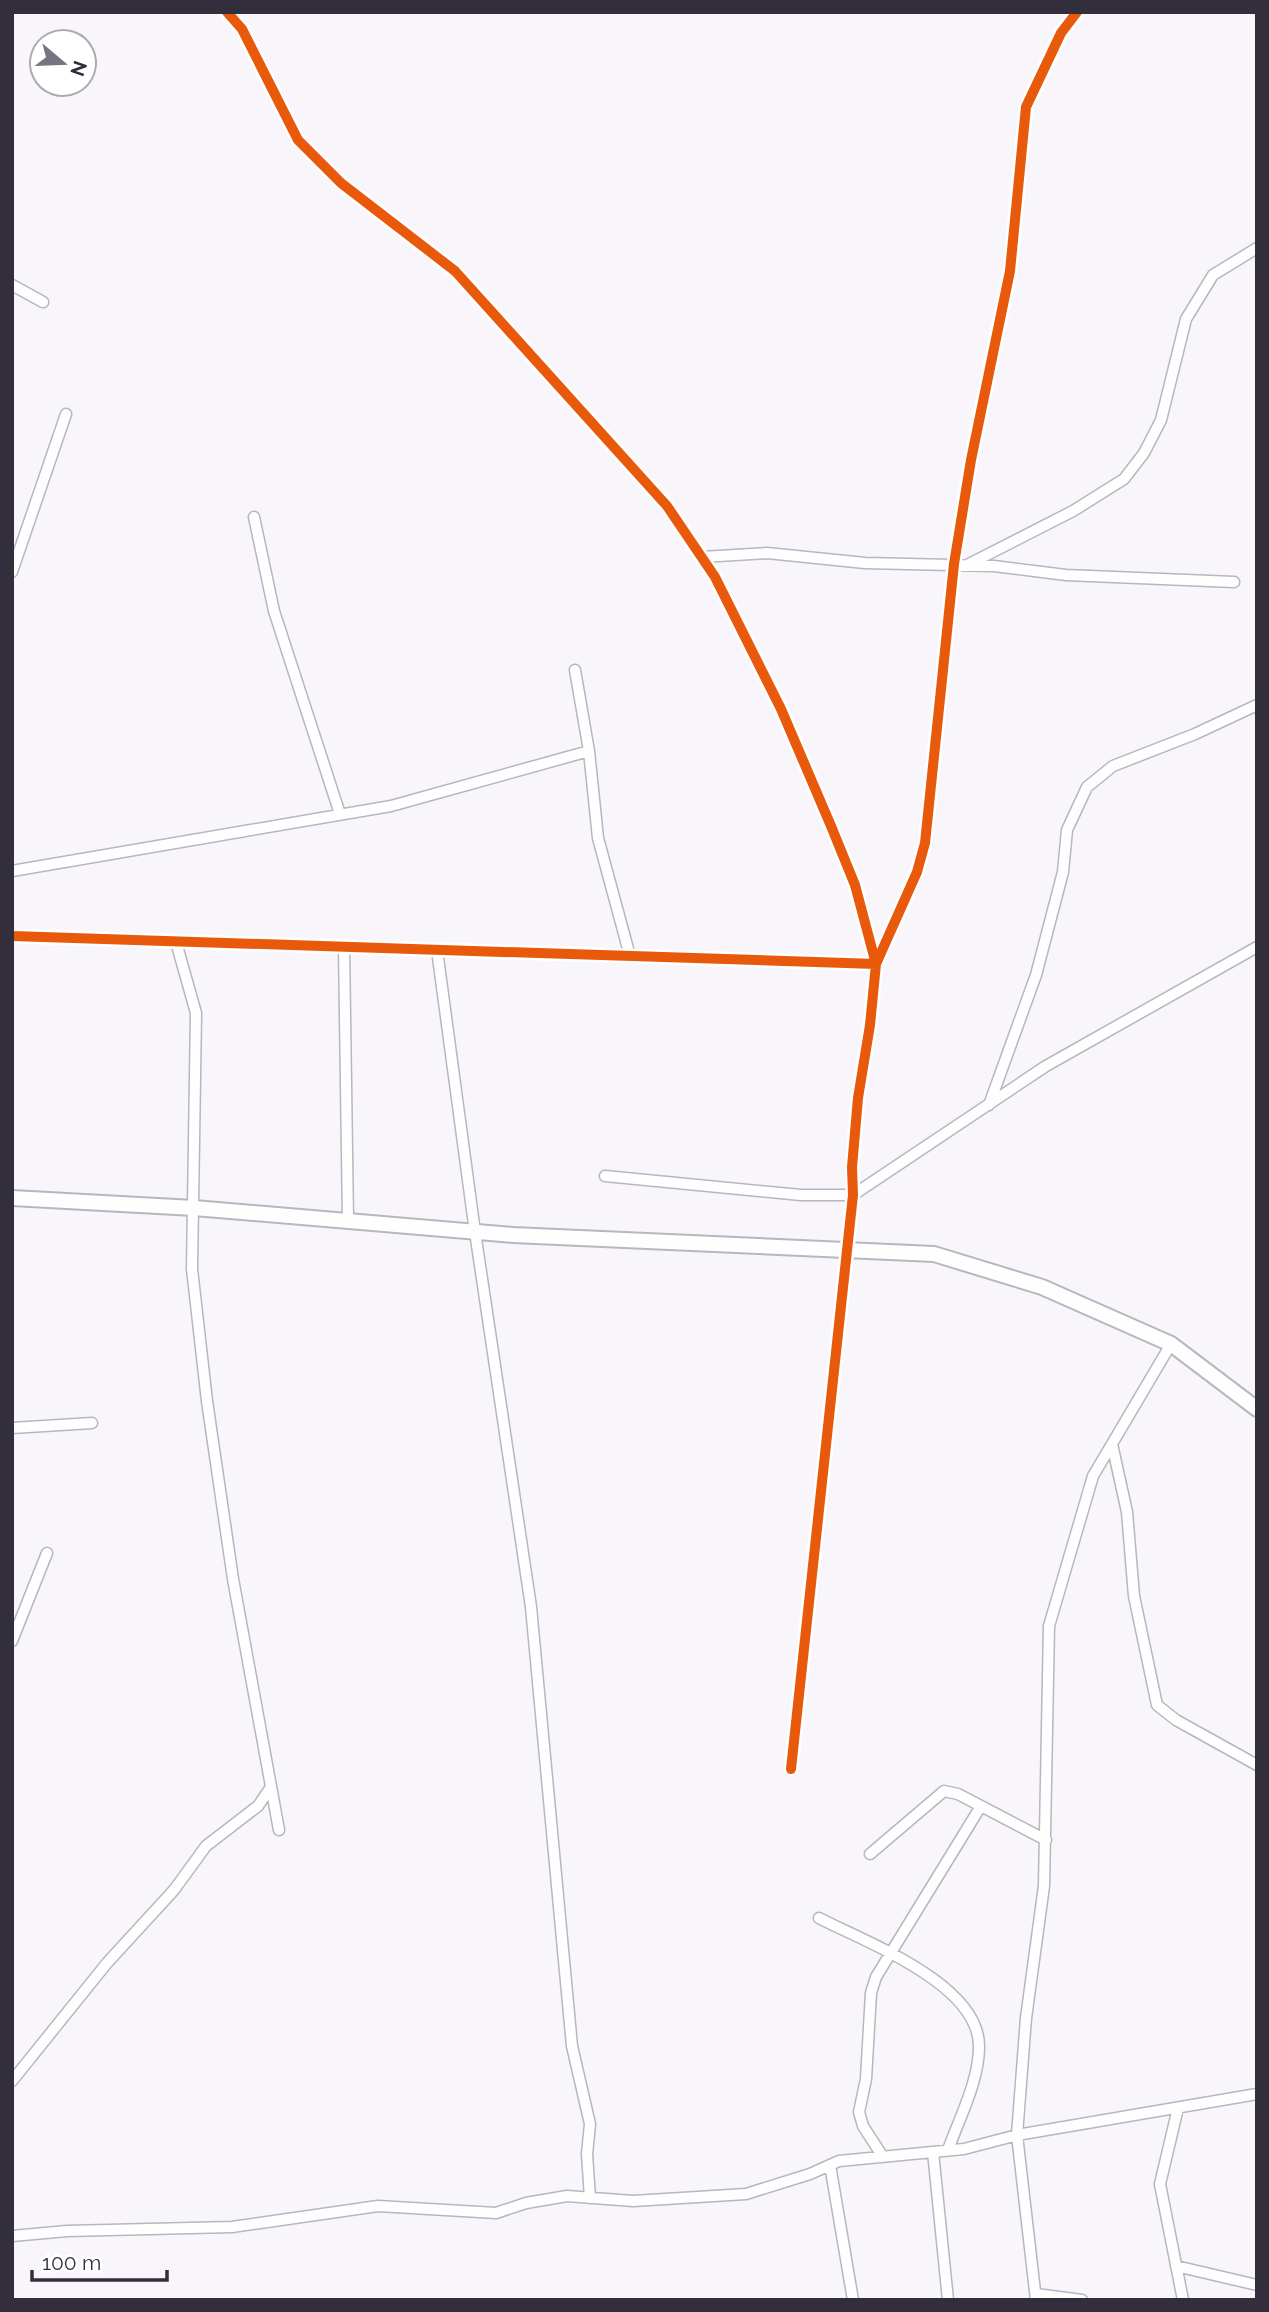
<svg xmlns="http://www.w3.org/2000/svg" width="1269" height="2312" viewBox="0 0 1269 2312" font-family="Raleway,sans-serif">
	<rect width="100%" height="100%" fill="#f8f6fb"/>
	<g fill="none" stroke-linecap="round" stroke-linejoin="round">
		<g stroke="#b8b6be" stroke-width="13">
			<path id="street" d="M227 12 242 29 298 140 341 183 455 271 667 506 715 577 781 709 831 826 855 885 876 964 870 1025 858 1098 852 1167 853 1195 791 1769
				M12 285 43 302
				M254 517 274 611 340 814
				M702 557 767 553 865 563 994 566 1066 575 1234 582
				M969 564 1073 511 1124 479 1144 453 1161 420 1186 319 1213 275 1257 248
				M12 572 66 414
				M575 670 589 751 598 838 630 956
				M12 871 391 806 589 751
				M12 936 876 964 917 872 925 843 954 564 971 460 1010 271 1026 107 1061 33 1077 12
				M176 942 196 1013 192 1269 207 1401 233 1579 279 1830
				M344 947 348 1221
				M437 950 475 1232 531 1607 572 2046 590 2124 587 2154 590 2198
				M989 1105 1036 975 1063 872 1067 830 1087 787 1113 766 1195 734 1257 705
				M605 1176 801 1195H853L1046 1066 1257 947
				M12 1428 92 1423
				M1112 1444 1127 1512 1134 1596 1157 1705 1176 1720 1257 1765
				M12 1641 47 1553
				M870 1854 944 1791 958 1794 1046 1840
				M819 1918C865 1942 980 1984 979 2047 979 2081 959 2119 948 2150
				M12 2081 107 1963 174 1890 206 1846 258 1806 271 1787
				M1178 2108 1160 2184 1183 2300
				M933 2152 948 2300
				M883 2157 863 2126 859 2112 866 2079 871 1993 876 1977 981 1806
				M830 2165 853 2300
				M12 2236 67 2231 232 2227 378 2206 496 2213 526 2203 567 2196 633 2201 746 2194 810 2174 839 2161 964 2149 1017 2135 1257 2094
				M1176 2266 1257 2285
				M1036 2294 1082 2300
				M1036 2300 1017 2135 1026 2018 1044 1886 1049 1626 1093 1476 1171 1344"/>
		</g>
		<g stroke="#b8b6be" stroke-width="18">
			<path id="secondary" d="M12 1198 194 1208 513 1235 934 1254 1042 1287 1171 1344 1257 1409"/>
		</g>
		<use href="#street" stroke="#fefefe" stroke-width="10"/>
		<use href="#secondary" stroke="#fefefe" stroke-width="14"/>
		<g stroke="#fff" stroke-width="15">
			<path id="cycleway" d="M227 12 242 29 298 140 341 183 455 271 667 506 715 577 781 709 831 826 855 885 876 964 870 1025 858 1098 852 1167 853 1195 791 1769
				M12 936 876 964 917 872 925 843 954 564 971 460 1010 271 1026 107 1061 33 1077 12"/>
		</g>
		<use href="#cycleway" stroke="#e8590c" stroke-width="10"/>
	</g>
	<rect width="1269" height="2312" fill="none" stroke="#322e3c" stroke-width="28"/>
	<g transform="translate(63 63) rotate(109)"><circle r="33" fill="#ffffff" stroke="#adabb1" stroke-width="2"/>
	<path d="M0-5L12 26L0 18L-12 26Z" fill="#77747f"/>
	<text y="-10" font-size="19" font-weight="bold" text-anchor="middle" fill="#322e3c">N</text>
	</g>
	<path d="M32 2270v10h135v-10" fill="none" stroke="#322e3c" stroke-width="3.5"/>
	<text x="42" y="2270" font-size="21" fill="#322e3c" stroke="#ffffff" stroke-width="5" paint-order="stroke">100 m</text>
</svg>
